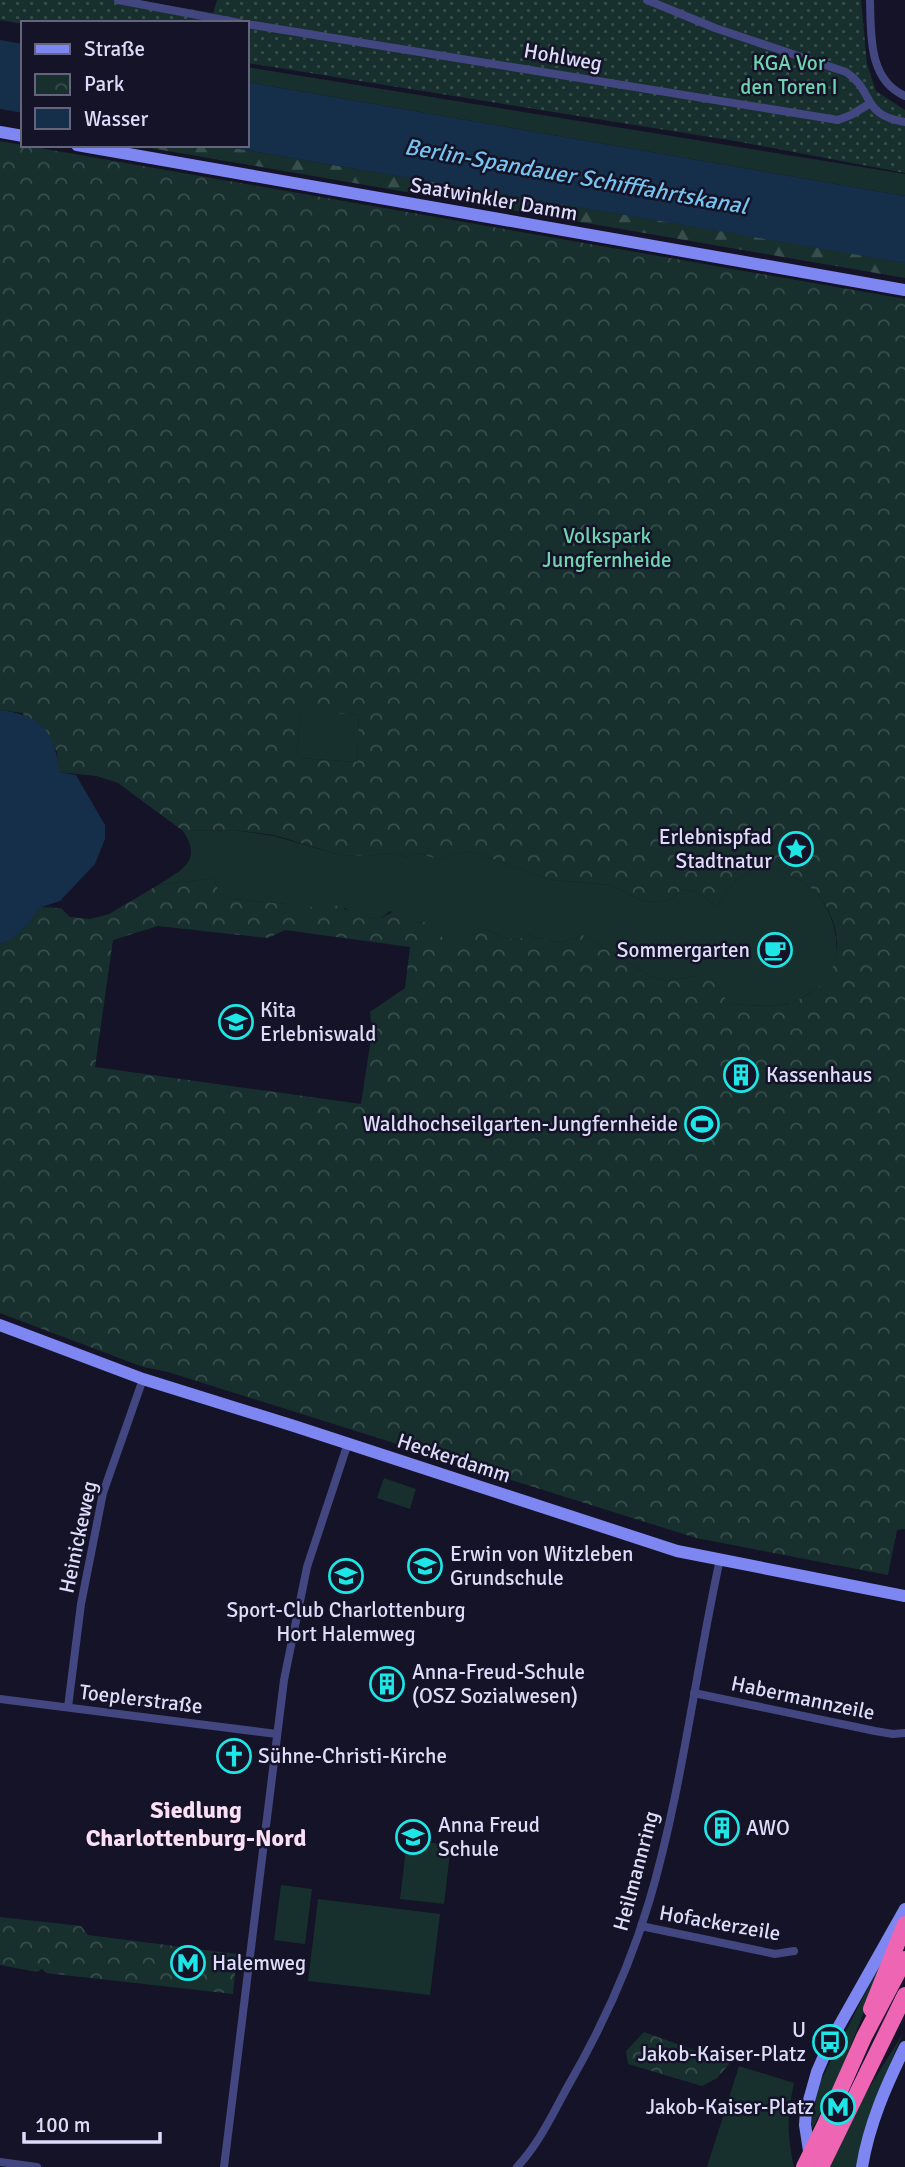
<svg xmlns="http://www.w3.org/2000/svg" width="905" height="2167" viewBox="0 0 905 2167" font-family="Signika,sans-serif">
	<defs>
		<pattern id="forest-firs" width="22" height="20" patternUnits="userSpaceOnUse" patternTransform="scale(1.75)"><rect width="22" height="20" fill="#17302d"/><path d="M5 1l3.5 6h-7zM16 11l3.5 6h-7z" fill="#384e4c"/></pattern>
		<pattern id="park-crowns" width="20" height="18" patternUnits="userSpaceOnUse" patternTransform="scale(1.75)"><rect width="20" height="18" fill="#17302d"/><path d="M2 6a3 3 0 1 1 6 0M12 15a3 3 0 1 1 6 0" fill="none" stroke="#384e4c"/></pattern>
		<pattern id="garden-dots" width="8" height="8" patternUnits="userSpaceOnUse" patternTransform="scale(1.75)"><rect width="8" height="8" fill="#17302d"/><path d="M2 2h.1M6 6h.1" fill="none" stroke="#384e4c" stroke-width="1.8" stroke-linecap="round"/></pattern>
	</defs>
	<rect width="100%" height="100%" fill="#141327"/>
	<path fill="#17302d" d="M247 67 905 174V196L247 82Z
		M300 710 359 715 357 762 297 758Z
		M234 830 274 836 340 855 367 856 389 853 409 857 416 853 438 859 470 851 553 880 611 885 643 901 661 902 671 899 682 889 698 892 717 906 735 881 759 865C779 869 807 880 820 897 834 917 841 945 834 969 830 982 806 997 793 1002 777 1008 745 1005 728 1004L696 976 668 981 650 976 583 935 560 943 528 935C514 944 499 937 487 929L469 937H455L451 941H445L426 922 412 923 390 911 381 918 371 919 354 914 345 908 297 912 286 904 233 899 219 893 214 878 158 885C182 870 203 861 183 831Z
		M384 1478 416 1489 410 1509 377 1498Z
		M407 1840 451 1845 444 1904 400 1899Z
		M281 1885 312 1889 305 1944 274 1940Z
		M318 1899 440 1914 430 1995 308 1981Z
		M893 1938 835 2086 810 2133 817 2088Z
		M903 2033 873 2104 857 2167H829L858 2106Z
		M739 2066 794 2083C787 2115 787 2135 794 2167H707Z"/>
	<path fill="url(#forest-firs)" d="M133 145H216L874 257 905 263V278Z"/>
	<path fill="url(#park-crowns)" fill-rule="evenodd" d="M0 141 905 299V1529L897 1530 888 1575 696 1538 168 1372 143 1367 0 1313V944C19 937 29 924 39 907L61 908 70 917 90 919 109 914 158 885 214 878 219 893 233 899 287 904 297 912 314 906 332 904 371 919 381 918 400 908 407 912 412 923 426 922 432 924 445 941H451L455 937H469L487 929C499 937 514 944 528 935L560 943 583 935 650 976 668 981 696 976 714 981 729 1004C746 1005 778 1008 793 1002 842 984 849 937 820 897 807 880 779 869 759 865L735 881 717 906 698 892 682 889 671 899 661 902 643 901 611 885 553 880 470 851 438 859 416 853 409 857 389 853 367 856 340 855 274 835 234 830 183 831 118 783 97 776 58 772 57 751 22 713 0 710ZM300 711 359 715 357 762 297 758ZM158 926 268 938 285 930 410 947 405 988 370 1012 372 1032 361 1104 95 1067 113 940Z
		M0 1917 81 1926 88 1935 237 1954 233 1994 46 1973 42 1969 37 1972 0 1965Z
		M644 2032 730 2063 717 2078 702 2086 628 2064 626 2051Z"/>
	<path fill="url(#garden-dots)" d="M0 0H136L213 13 217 0H861L867 64 876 91 905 110V173L735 141 247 63V23L23 24 0 20Z"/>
	<path fill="#152e49" d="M0 40 23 44V113L0 109Z
		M247 82 905 196V263L216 145H247Z
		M0 710C40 715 56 731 59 772L76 775 105 825V839L95 864 60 901 39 908C29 924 19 938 0 944Z"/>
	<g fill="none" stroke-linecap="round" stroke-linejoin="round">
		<path stroke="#434781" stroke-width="8" d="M118 0 240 23
			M647 0 715 28 846 72C875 91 860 115 905 122
			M870 0C871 34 868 80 905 96
			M247 24 838 120 851 115 869 104
			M694 1693 875 1731 893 1734 905 1733
			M0 1699 277 1734
			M68 1707 81 1604 103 1493 143 1379
			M641 1926 775 1954 794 1951
			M0 2162 37 2167
			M224 2167 284 1680 307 1567 348 1443
			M517 2167C539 2144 553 2113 568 2086 601 2029 630 1966 649 1902 682 1791 695 1673 720 1559"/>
		<path stroke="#7e87f1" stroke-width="12" d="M0 132 23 136
			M77 145 905 290
			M0 1325 143 1379 294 1426 677 1551 905 1596
			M810 2157 805 2125 806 2111 817 2072 830 2042 905 1909
			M862 2167C869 2124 886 2086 905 2047"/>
		<path stroke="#ee65b4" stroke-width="16" d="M871 2009 905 1924
			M827 2120 864 2037 905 1959
			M821 2167 905 1995"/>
		<path stroke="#ee65b4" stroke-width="16" d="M804 2167 827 2120"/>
	</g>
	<defs>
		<g id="sight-ring" transform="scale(1.75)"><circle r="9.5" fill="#141327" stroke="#1ee6e6" stroke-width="1.5"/><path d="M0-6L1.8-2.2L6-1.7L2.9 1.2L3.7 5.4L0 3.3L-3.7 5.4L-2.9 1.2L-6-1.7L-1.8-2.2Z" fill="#1ee6e6"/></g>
		<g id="cafe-ring" transform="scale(1.75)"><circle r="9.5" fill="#141327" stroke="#1ee6e6" stroke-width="1.5"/><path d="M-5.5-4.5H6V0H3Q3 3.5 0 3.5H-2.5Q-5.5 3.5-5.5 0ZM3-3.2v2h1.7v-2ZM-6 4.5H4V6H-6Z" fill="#1ee6e6"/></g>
		<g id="school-ring" transform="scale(1.75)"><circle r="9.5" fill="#141327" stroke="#1ee6e6" stroke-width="1.5"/><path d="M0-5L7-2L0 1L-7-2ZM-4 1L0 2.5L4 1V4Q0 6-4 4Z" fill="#1ee6e6"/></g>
		<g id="building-ring" transform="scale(1.75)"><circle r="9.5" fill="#141327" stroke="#1ee6e6" stroke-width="1.5"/><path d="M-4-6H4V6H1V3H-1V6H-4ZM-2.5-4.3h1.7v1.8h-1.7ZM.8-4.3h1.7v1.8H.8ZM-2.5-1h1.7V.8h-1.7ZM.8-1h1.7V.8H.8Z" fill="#1ee6e6"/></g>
		<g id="stadium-ring" transform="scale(1.75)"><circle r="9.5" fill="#141327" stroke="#1ee6e6" stroke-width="1.5"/><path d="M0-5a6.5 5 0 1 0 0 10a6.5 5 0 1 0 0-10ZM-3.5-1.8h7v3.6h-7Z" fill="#1ee6e6"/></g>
		<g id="church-ring" transform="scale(1.75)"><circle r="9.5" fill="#141327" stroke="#1ee6e6" stroke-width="1.5"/><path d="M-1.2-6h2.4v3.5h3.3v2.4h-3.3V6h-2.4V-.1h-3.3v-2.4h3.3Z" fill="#1ee6e6"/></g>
		<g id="metro-ring" transform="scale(1.75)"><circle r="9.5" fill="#141327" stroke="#1ee6e6" stroke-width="1.5"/><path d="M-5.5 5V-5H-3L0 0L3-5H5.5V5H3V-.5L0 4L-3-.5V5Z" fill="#1ee6e6"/></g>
		<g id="bus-ring" transform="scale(1.75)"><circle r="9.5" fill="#141327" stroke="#1ee6e6" stroke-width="1.5"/><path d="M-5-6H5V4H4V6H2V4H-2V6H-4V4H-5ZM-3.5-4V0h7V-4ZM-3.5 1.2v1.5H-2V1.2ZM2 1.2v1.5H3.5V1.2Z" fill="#1ee6e6"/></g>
	</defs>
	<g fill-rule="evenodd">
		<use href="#sight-ring" x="796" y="849"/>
		<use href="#cafe-ring" x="775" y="950"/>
		<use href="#school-ring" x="236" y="1022"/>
		<use href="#building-ring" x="741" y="1075"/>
		<use href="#stadium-ring" x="702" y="1124"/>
		<use href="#school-ring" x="425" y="1566"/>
		<use href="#school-ring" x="346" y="1576"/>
		<use href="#building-ring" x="387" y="1684"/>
		<use href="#church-ring" x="234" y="1756"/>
		<use href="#building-ring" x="722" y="1828"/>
		<use href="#school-ring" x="413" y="1837"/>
		<use href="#metro-ring" x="188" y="1963"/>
		<use href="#bus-ring" x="830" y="2042"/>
		<use href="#metro-ring" x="838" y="2107"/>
	</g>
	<g text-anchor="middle" stroke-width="5" stroke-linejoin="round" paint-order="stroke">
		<g font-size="21" fill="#ddddfb" stroke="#141327">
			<text transform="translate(563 57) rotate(10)" y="7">Hohlweg</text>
			<text transform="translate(494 199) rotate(10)" y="7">Saatwinkler Damm</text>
			<text transform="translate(454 1458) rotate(18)" y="7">Heckerdamm</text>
			<text transform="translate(78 1537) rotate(-78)" y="7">Heinickeweg</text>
			<text transform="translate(803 1698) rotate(12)" y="7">Habermannzeile</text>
			<text transform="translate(141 1699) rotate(7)" y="7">Toeplerstraße</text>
			<text transform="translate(636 1871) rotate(-75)" y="7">Heilmannring</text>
			<text transform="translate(720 1923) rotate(10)" y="7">Hofackerzeile</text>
		</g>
		<g font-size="21" fill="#70d4b1" stroke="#141327">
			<text x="789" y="70">KGA Vor<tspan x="789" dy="24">den Toren I</tspan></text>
			<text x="607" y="543">Volkspark<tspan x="607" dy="24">Jungfernheide</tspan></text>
		</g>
		<g font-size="21" fill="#ddddfb" stroke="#141327" text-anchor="start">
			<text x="772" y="844" text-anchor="end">Erlebnispfad<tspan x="772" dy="24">Stadtnatur</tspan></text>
			<text x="750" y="957" text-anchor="end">Sommergarten</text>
			<text x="260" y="1017">Kita<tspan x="260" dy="24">Erlebniswald</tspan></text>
			<text x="766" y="1082">Kassenhaus</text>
			<text x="678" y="1131" text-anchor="end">Waldhochseilgarten-Jungfernheide</text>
			<text x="450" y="1561">Erwin von Witzleben<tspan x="450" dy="24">Grundschule</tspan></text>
			<text x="346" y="1617" text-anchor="middle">Sport-Club Charlottenburg<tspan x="346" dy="24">Hort Halemweg</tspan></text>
			<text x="412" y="1679">Anna-Freud-Schule<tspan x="412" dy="24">(OSZ Sozialwesen)</tspan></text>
			<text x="258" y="1763">Sühne-Christi-Kirche</text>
			<text x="438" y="1832">Anna Freud<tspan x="438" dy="24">Schule</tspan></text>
			<text x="746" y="1835">AWO</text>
			<text x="212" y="1970">Halemweg</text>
			<text x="806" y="2037" text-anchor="end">U<tspan x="806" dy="24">Jakob-Kaiser-Platz</tspan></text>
			<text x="814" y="2114" text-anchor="end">Jakob-Kaiser-Platz</text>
		</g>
		<g font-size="23" font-style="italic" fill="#76c3f0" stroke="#141327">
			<text transform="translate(576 176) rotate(10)" y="8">Berlin-Spandauer Schifffahrtskanal</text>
		</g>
		<g font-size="24" font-weight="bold" fill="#fbdff4" stroke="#141327">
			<text x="196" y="1818">Siedlung<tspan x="196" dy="28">Charlottenburg-Nord</tspan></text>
		</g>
	</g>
	<rect x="21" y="21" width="228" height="126" fill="#141327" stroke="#64647c" stroke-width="2"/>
	<rect x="35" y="44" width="35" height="10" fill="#7e87f1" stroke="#64647c" stroke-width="2"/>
	<text x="84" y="56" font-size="21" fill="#ddddfb">Straße</text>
	<rect x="35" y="74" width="35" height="21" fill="url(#park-crowns)" stroke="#64647c" stroke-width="2"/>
	<text x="84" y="91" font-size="21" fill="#ddddfb">Park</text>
	<rect x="35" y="108" width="35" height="21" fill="#152e49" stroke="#64647c" stroke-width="2"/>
	<text x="84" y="126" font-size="21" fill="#ddddfb">Wasser</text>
	<path d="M24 2132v10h136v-10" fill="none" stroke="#ddddfb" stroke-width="3.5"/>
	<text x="35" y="2132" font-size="21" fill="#ddddfb" stroke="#141327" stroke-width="5" paint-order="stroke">100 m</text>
</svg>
